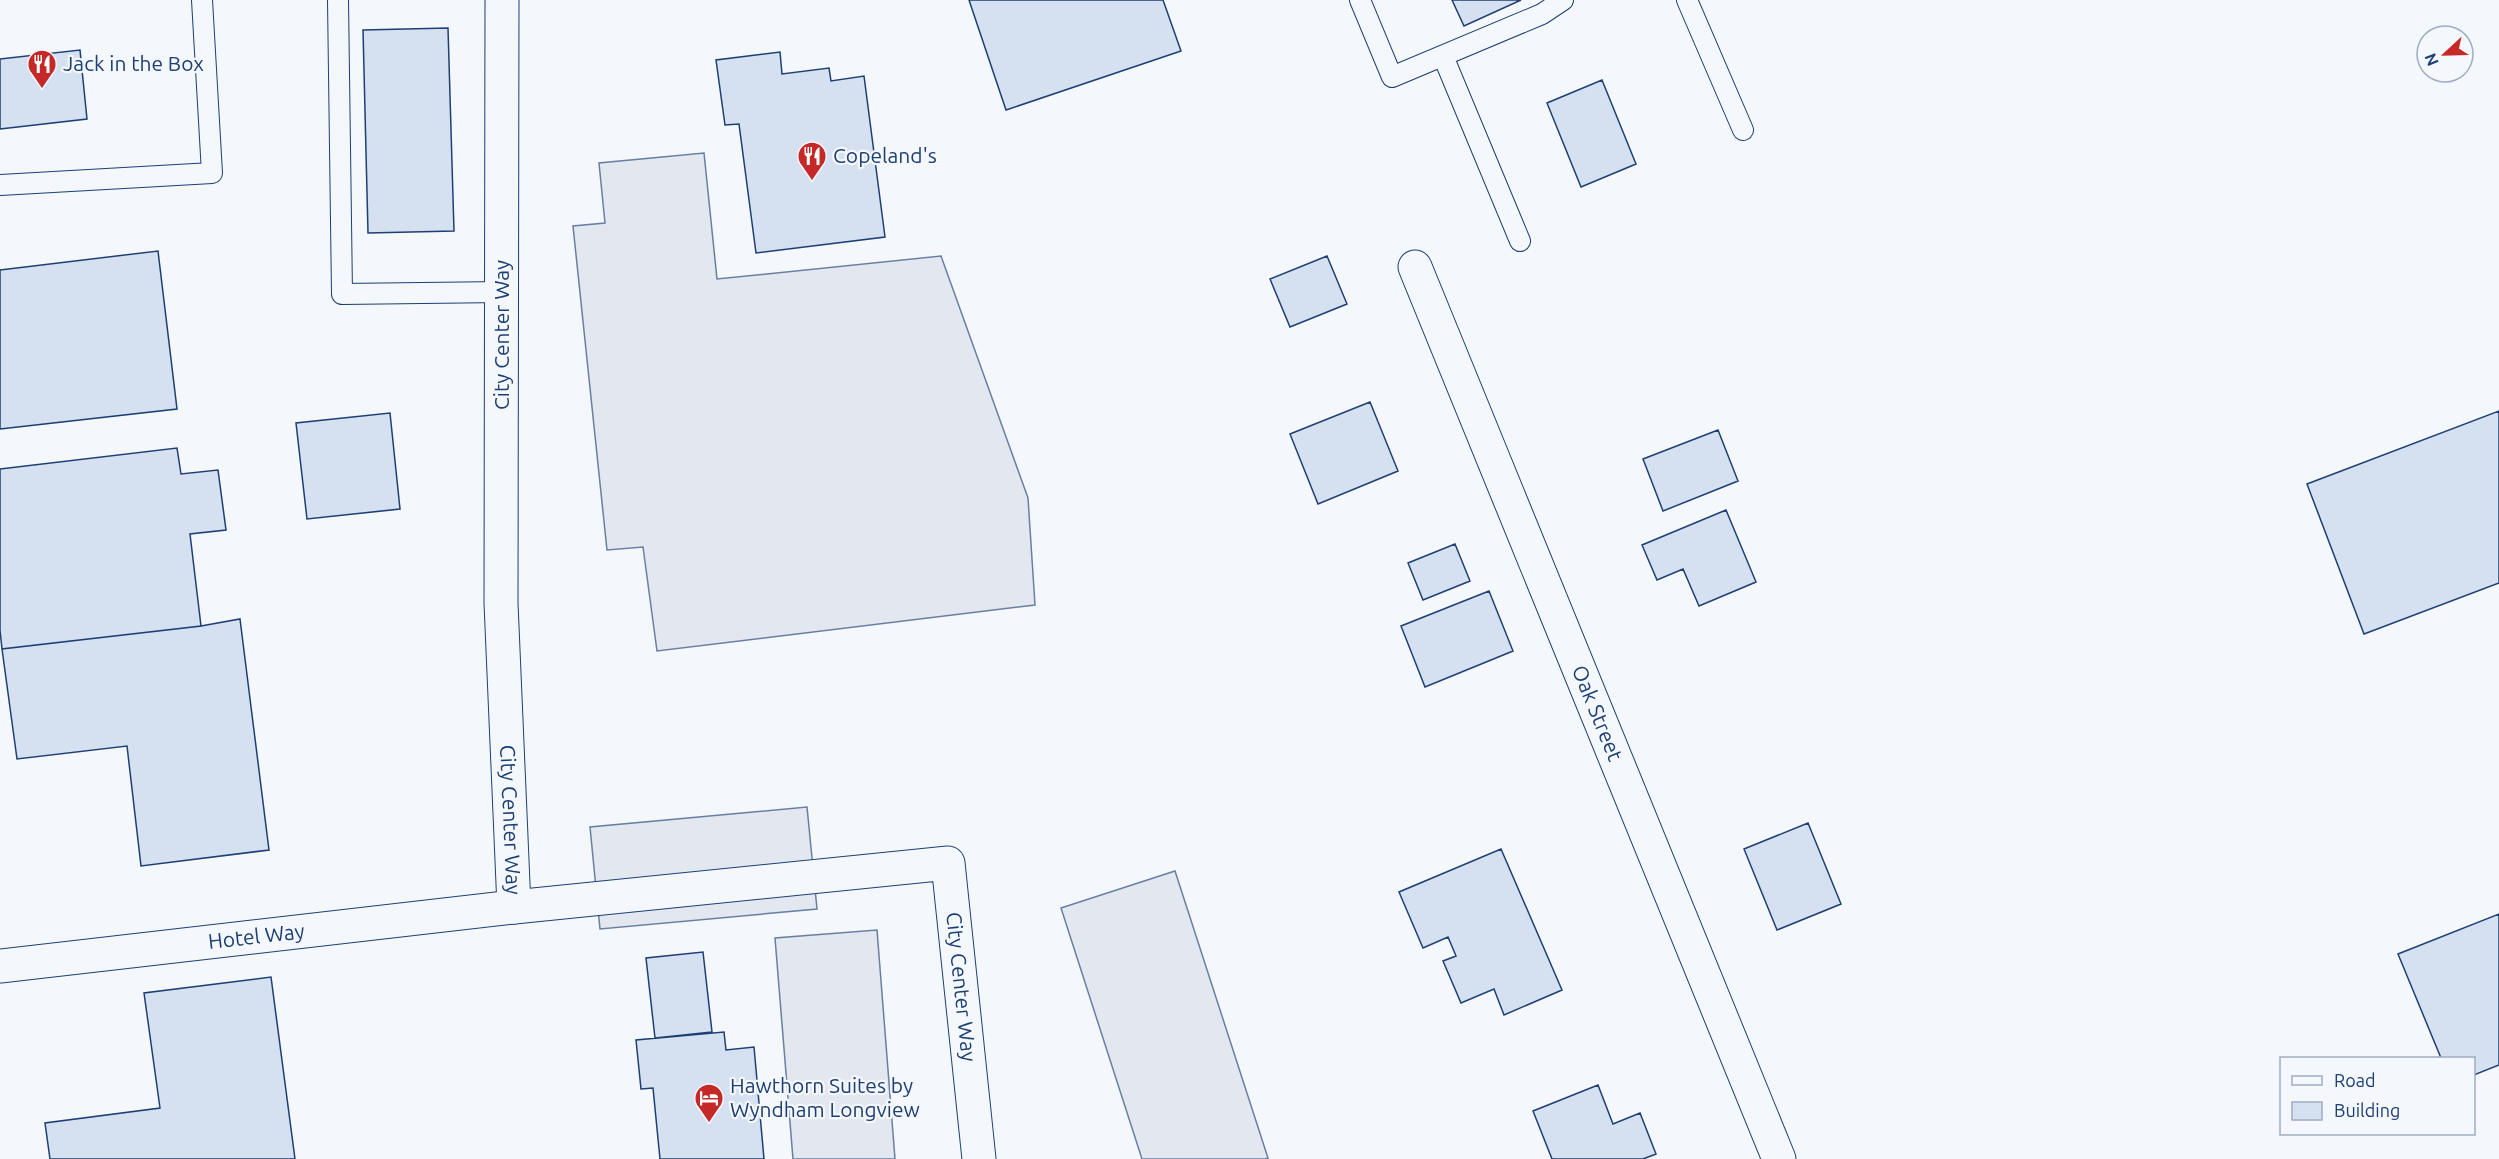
<svg xmlns="http://www.w3.org/2000/svg" width="2499" height="1159" viewBox="0 0 2499 1159" font-family="Ubuntu,sans-serif">
	<rect width="100%" height="100%" fill="#f4f7fb"/>
	<path fill="#e3e8f0" stroke="#687fa3" stroke-width="1.5" d="M704 153 717 279 941 256 1028 498 1035 605 657 651 643 547 607 550 573 226 605 223 599 163Z
		M807 807 817 909 600 929 590 827Z
		M1175 871 1268 1158 1265 1159H1142L1061 908Z
		M877 930 895 1159H793L775 938Z"/>
	<path fill="#d5e0f0" stroke="#1d3f73" stroke-width="1.5" d="M969 0H1163L1181 51 1006 110Z
		M1452 0H1521L1464 26Z
		M448 28 454 231 368 233 363 30Z
		M80 50 87 119 0 129V59Z
		M780 52 782 74 829 68 831 81 864 76 885 237 756 253 739 124 725 125 716 60Z
		M1602 80 1636 164 1581 187 1547 103Z
		M158 251 177 409 0 429V270Z
		M1327 256 1347 304 1290 327 1270 279Z
		M1370 402 1398 471 1318 504 1290 434Z
		M2499 411V583L2364 634 2307 484Z
		M390 413 400 509 307 519 296 423Z
		M1718 430 1738 481 1663 511 1643 459Z
		M177 448 181 474 218 470 226 530 190 534 201 626 2 649 0 630V469Z
		M1726 510 1756 582 1699 606 1683 569 1657 580 1642 545Z
		M1455 544 1470 581 1423 600 1408 563Z
		M1489 591 1513 651 1425 687 1401 626Z
		M240 619 269 850 141 866 127 746 17 759 2 649 201 626Z
		M1808 823 1841 904 1777 930 1744 849Z
		M1501 849 1562 990 1504 1015 1494 989 1461 1003 1443 961 1456 956 1448 937 1423 948 1399 892Z
		M2499 914V1065L2474 1075V1058H2441L2398 954Z
		M703 952 712 1032 655 1038 646 958Z
		M271 977 295 1159H50L45 1123 160 1108 144 993Z
		M724 1032 726 1050 754 1047 764 1159H660L653 1088 641 1089 636 1040Z
		M1598 1085 1613 1124 1640 1113 1656 1154 1643 1159H1552L1533 1111Z"/>
	<g fill="none" stroke-linecap="round" stroke-linejoin="round">
		<g stroke="#1d3f73" stroke-width="22">
			<path id="lane" d="M338 0 342 294 503 292
				M1360 0 1392 77 1542 14 1563 0
				M1687 0 1743 130
				M1443 56 1520 241
				M0 185 212 173 202 0"/>
		</g>
		<g stroke="#1d3f73" stroke-width="35">
			<g id="street">
				<path id="s1" d="M502 0 501 603 514 907 948 863 979 1159"/>
				<path id="s2" d="M1415 267 1779 1159"/>
				<path id="s3" d="M0 966 514 907"/>
			</g>
		</g>
		<use href="#lane" stroke="#f4f7fb" stroke-width="20"/>
		<use href="#street" stroke="#f4f7fb" stroke-width="33"/>
	</g>
	<defs>
		<g id="restaurant-pin" transform="scale(1.5)"><path d="M0 17L-7.5 6A9.5 9.5 0 1 1 7.5 6Z" fill="#c62828" stroke="#f4f7fb"/><path d="M-5-6h1v4h1v-4h1v4h1v-4h1v5L-1.5 .5V6h-2V.5L-5-1ZM5-6V6H3V1.5H1.5Q1.5-4 5-6Z" fill="#fff"/></g>
		<g id="hotel-pin" transform="scale(1.5)"><path d="M0 17L-7.5 6A9.5 9.5 0 1 1 7.5 6Z" fill="#c62828" stroke="#f4f7fb"/><path d="M-6-4.5h1.5V1H6V5H4.5V3h-9V5H-6ZM-4 0a1.8 1.8 0 1 1 3.6 0ZM.5 0V-2.5h3Q6-2.5 6 0Z" fill="#fff"/></g>
	</defs>
	<g fill-rule="evenodd">
		<use href="#restaurant-pin" x="42" y="64"/>
		<use href="#restaurant-pin" x="812" y="156"/>
		<use href="#hotel-pin" x="709" y="1098"/>
	</g>
	<g text-anchor="middle" stroke-width="4.5" stroke-linejoin="round" paint-order="stroke">
		<g font-size="21" fill="#1d3f73" stroke="#f4f7fb" text-anchor="start">
			<text x="63" y="71">Jack in the Box</text>
			<text x="833" y="163">Copeland's</text>
			<text x="730" y="1093">Hawthorn Suites by<tspan x="730" dy="24">Wyndham Longview</tspan></text>
		</g>
		<g font-size="21" fill="#1d3f73" stroke="#f4f7fb">
			<text transform="translate(502 335) rotate(-90)" y="7">City Center Way</text>
			<text dy="7" stroke="none"><textPath href="#s2" startOffset="482">Oak Street</textPath></text>
			<text dy="7" stroke="none"><textPath href="#s1" startOffset="820">City Center Way</textPath></text>
			<text dy="7" stroke="none"><textPath href="#s3" startOffset="258">Hotel Way</textPath></text>
			<text dy="7" stroke="none"><textPath href="#s1" startOffset="1468">City Center Way</textPath></text>
		</g>
	</g>
	<rect x="2280" y="1057" width="195" height="78" fill="#f4f7fb" stroke="#9eadc5" stroke-width="1.5"/>
	<rect x="2292" y="1076" width="30" height="9" fill="#f4f7fb" stroke="#9eadc5" stroke-width="1.5"/>
	<text x="2334" y="1087" font-size="18" fill="#1d3f73">Road</text>
	<rect x="2292" y="1102" width="30" height="18" fill="#d5e0f0" stroke="#9eadc5" stroke-width="1.5"/>
	<text x="2334" y="1117" font-size="18" fill="#1d3f73">Building</text>
	<g transform="translate(2445 54) rotate(248)"><circle r="28" fill="#f4f7fb" stroke="#9eadc5" stroke-width="1.5"/>
	<path d="M0-4.5L10 22L0 15L-10 22Z" fill="#c62828"/>
	<text y="-9" font-size="16" font-weight="bold" text-anchor="middle" fill="#1d3f73">N</text>
	</g>
</svg>
